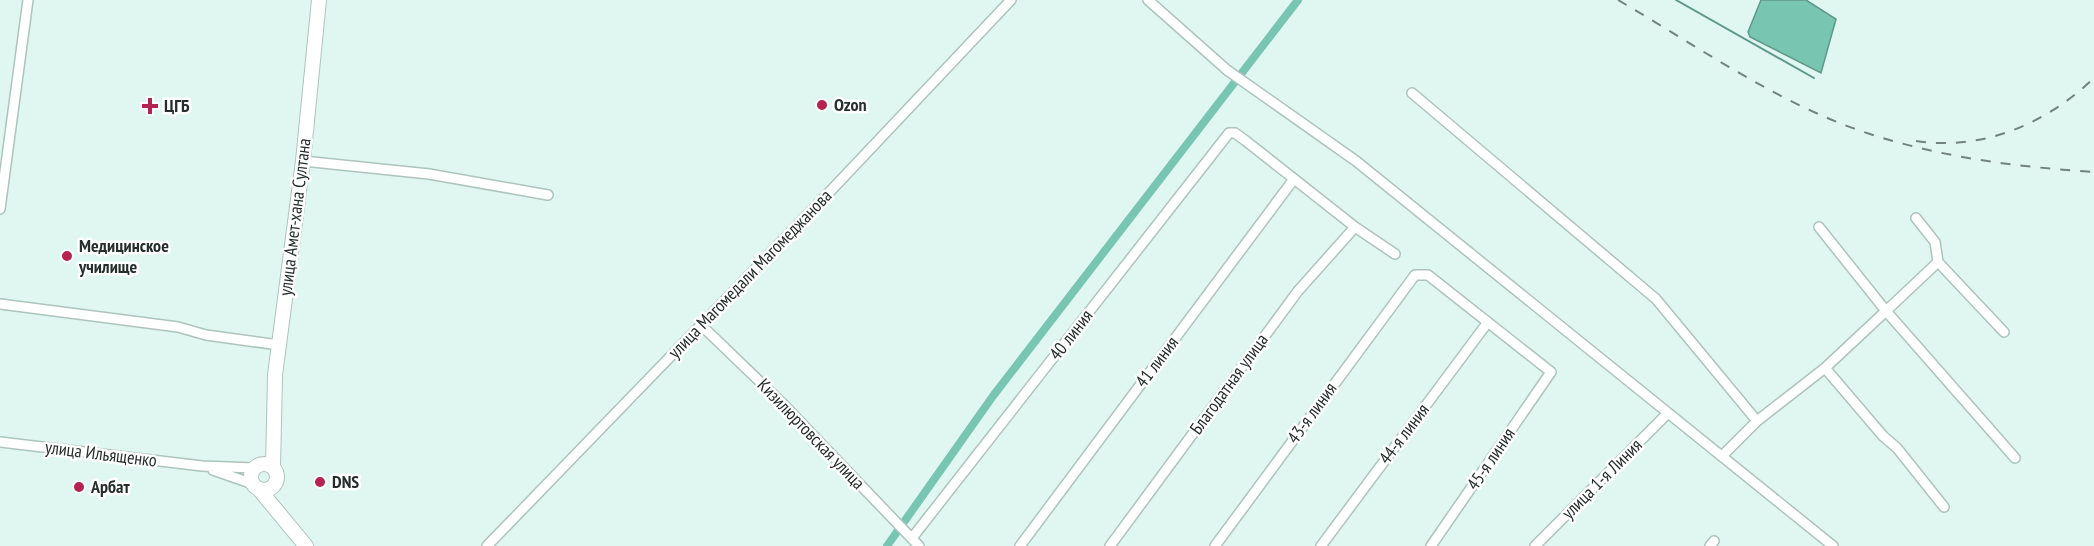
<svg xmlns="http://www.w3.org/2000/svg" width="2094" height="546" viewBox="0 0 2094 546" font-family="'PT Sans Narrow',sans-serif">
	<rect width="100%" height="100%" fill="#dff7f0"/>
	<path fill="#78c5b1" stroke="#5f9889" stroke-width="1.5" d="M1761 0H1806L1836 19 1821 73 1750 37 1748 32Z"/>
	<g fill="none" stroke-linecap="round" stroke-linejoin="round">
		<path stroke="#5f9889" stroke-width="2" d="M1676 0 1814 78"/>
		<path stroke="#78c5b1" stroke-width="8" d="M887 546 993 396 1298 0"/>
		<g stroke="#adc4bd" stroke-width="12">
			<path id="street" d="M1148 0 1227 70 1356 161 1833 546
				M1412 93 1656 299 1757 421
				M303 161 429 174 548 195
				M0 209 28 0
				M1916 218 1935 242 1938 262
				M1819 227 1886 311 1825 368
				M0 304 178 327 206 335 279 345
				M701 325 782 403 919 546
				M2004 332 1938 262 1886 311 2015 458
				M0 442 202 466 254 468
				M1722 456 1757 421 1825 368 1883 436 1897 448 1944 507
				M213 470 253 484
				M912 538 1229 133H1235L1246 141 1355 227 1395 254
				M487 546 822 200 1011 0
				M1020 546 1294 179
				M1110 546 1298 291 1355 227
				M1215 546 1415 275H1428L1551 372 1431 546
				M1321 546 1488 322
				M1535 546 1668 413
				M1710 546 1714 541"/>
		</g>
		<g stroke="#adc4bd" stroke-width="16">
			<path id="primary" d="M251 477a13 13 0 1 1 26 0a13 13 0 1 1-26 0Z
				M273 467 275 375 303 161 319 0
				M258 488 306 546"/>
		</g>
		<use href="#street" stroke="#fff" stroke-width="9"/>
		<use href="#primary" stroke="#fff" stroke-width="14"/>
		<path stroke="#72827d" stroke-width="2" stroke-dasharray="10 10" stroke-linecap="butt" d="M1618 0C1699 47 1780 105 1870 134 1944 158 2018 167 2094 172
			M1916 141C1983 151 2046 124 2094 78"/>
	</g>
	<g fill="#b52451" stroke="#fefefe" stroke-width="2">
		<circle cx="822" cy="105" r="6"/>
		<path d="M147 97h6v6h6v6h-6v6h-6v-6h-6v-6h6z"/>
		<circle cx="67" cy="256" r="6"/>
		<circle cx="320" cy="482" r="6"/>
		<circle cx="79" cy="487" r="6"/>
	</g>
	<g text-anchor="middle" stroke-width="5" stroke-linejoin="round" paint-order="stroke">
		<g font-size="18" font-weight="bold" fill="#252e2c" stroke="#fefefe" text-anchor="start">
			<text x="834" y="111">Ozon</text>
			<text x="164" y="112">ЦГБ</text>
			<text x="79" y="252">Медицинское<tspan x="79" dy="21">училище</tspan></text>
			<text x="332" y="488">DNS</text>
			<text x="91" y="493">Арбат</text>
		</g>
		<g font-size="18" fill="#252e2c" stroke="#fefefe">
			<text transform="translate(295 217) rotate(-83)" y="6">улица Амет-хана Султана</text>
			<text transform="translate(750 274) rotate(-46)" y="6">улица Магомедали Магомеджановa</text>
			<text transform="translate(1071 335) rotate(-52)" y="6">40 линия</text>
			<text transform="translate(1157 362) rotate(-53)" y="6">41 линия</text>
			<text transform="translate(1229 384) rotate(-54)" y="6">Благодатная улица</text>
			<text transform="translate(1312 413) rotate(-54)" y="6">43-я линия</text>
			<text transform="translate(811 434) rotate(46)" y="6">Кизилюртовская улица</text>
			<text transform="translate(1404 434) rotate(-53)" y="6">44-я линия</text>
			<text transform="translate(101 454) rotate(7)" y="6">улица Ильященко</text>
			<text transform="translate(1491 459) rotate(-56)" y="6">45-я линия</text>
			<text transform="translate(1602 479) rotate(-45)" y="6">улица 1-я Линия</text>
		</g>
	</g>
</svg>
